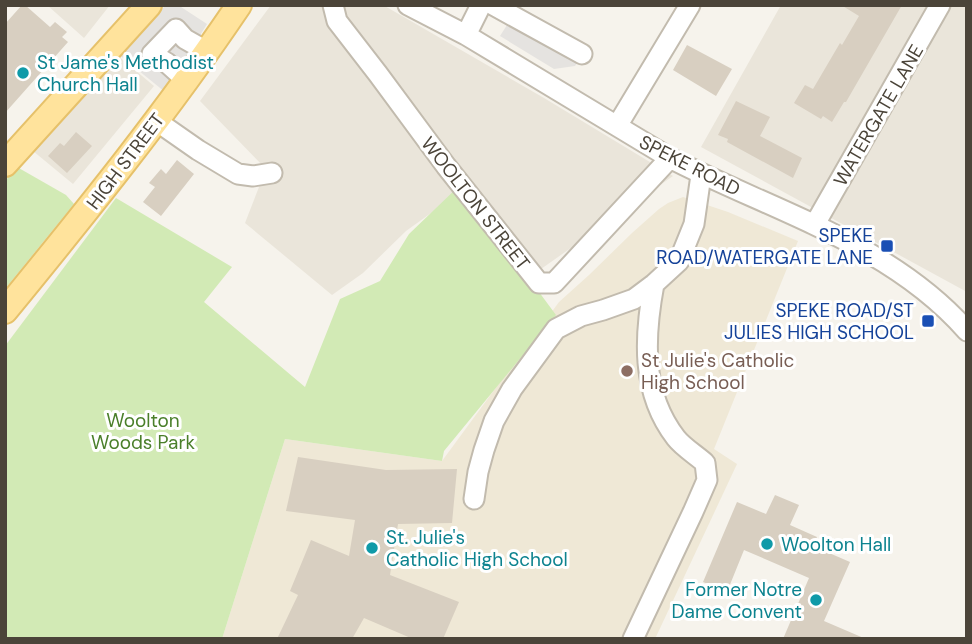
<svg xmlns="http://www.w3.org/2000/svg" width="972" height="644" viewBox="0 0 972 644" font-family="'DM Sans',sans-serif">
	<rect width="100%" height="100%" fill="#f6f3ec"/>
	<path fill="#eae5da" d="M47 5H110L84 38Z
		M271 5H383L544 98 673 176 541 269 470 185 406 231 363 273 332 295 245 223 266 169 200 101Z
		M781 5H967V292L701 147Z
		M117 55 154 86 73 184 33 151Z"/>
	<path fill="#efe8d6" d="M683 197 728 212 798 241 714 449 737 464 655 639H222L285 439 442 461 559 302 589 275 632 233 659 209 668 203Z"/>
	<path fill="#d2eab5" d="M17 167 66 195 74 204 5 289V181Z
		M460 185 556 315 444 451 442 461 285 439 222 639H5V346L116 198 232 267 204 302 305 387 340 299 380 281 409 234Z"/>
	<path fill="#e5e3e0" d="M166 5H178L207 24 165 92 117 53Z
		M519 6 580 44 586 51 575 66 554 69 500 36Z"/>
	<path fill="#d8cfc1" d="M22 5H25L50 27 55 22 67 32 62 37 68 42 5 113V24Z
		M841 5H902L846 102H844L832 122 823 116 821 119 794 103 805 85 813 89 840 43 842 45 859 16Z
		M687 45 732 69 716 96 673 70Z
		M736 101 770 117 760 136 802 158 793 178 727 142 728 139 718 135Z
		M76 132 92 146 67 173 48 156 60 143 64 146Z
		M177 160 194 174 161 216 143 202 155 187 149 183 161 169 166 174Z
		M298 457 386 470 457 469 452 523 398 524 390 575 459 602 443 639H413L364 618 352 639H277L298 595 290 591 311 540 349 556 355 520 286 511Z
		M775 495 799 505 790 525 817 537 813 546 850 562 824 621 866 639H783L809 578 744 550 727 592 703 582 737 502 766 514Z"/>
	<g fill="none" stroke-linecap="round" stroke-linejoin="round">
		<g stroke="#c2bbae" stroke-width="23">
			<path id="minor" d="M333 5 337 21 378 74 446 166 539 283H554L670 158
				M408 5 466 35 670 158C770 210 890 243 967 331
				M493 5 582 54
				M466 35 481 5
				M187 81 167 63 152 54 176 29 185 39 208 52
				M155 120 198 150 238 174 253 176 272 173
				M617 126 690 5
				M815 224 940 5
				M474 499 478 472 484 450 494 421 512 389 556 329 581 316 603 310 634 299 654 284 679 261 694 224 701 175
				M633 639 693 512 707 480 705 463C696 455 683 447 676 438 641 393 644 337 654 284"/>
		</g>
		<g stroke="#e6c16a" stroke-width="28">
			<path id="major" d="M5 164 149 5
				M5 311C86 212 167 112 239 5"/>
		</g>
		<use href="#minor" stroke="#fff" stroke-width="19"/>
		<use href="#major" stroke="#ffe39c" stroke-width="24"/>
	</g>
	<g fill="#0f9aa8" stroke="#fff" stroke-width="2.5">
		<circle cx="23" cy="73" r="7"/>
		<circle cx="767" cy="544" r="7"/>
		<circle cx="372" cy="548" r="7"/>
		<circle cx="816" cy="600" r="7"/>
	</g>
	<g fill="#1a4fb4" stroke="#fff" stroke-width="2.5">
		<rect x="880" y="239" width="14" height="14" rx="3.5"/>
		<rect x="921" y="314" width="14" height="14" rx="3.5"/>
	</g>
	<circle fill="#8d6e63" stroke="#fff" stroke-width="2.5" cx="627" cy="371" r="7"/>
	<g text-anchor="middle" stroke-width="6" stroke-linejoin="round" paint-order="stroke">
		<g font-size="19" fill="#0d838f" stroke="#fff" text-anchor="start">
			<text x="37" y="69">St Jame's Methodist<tspan x="37" dy="22">Church Hall</tspan></text>
			<text x="386" y="544">St. Julie's<tspan x="386" dy="22">Catholic High School</tspan></text>
			<text x="781" y="551">Woolton Hall</text>
			<text x="802" y="596" text-anchor="end">Former Notre<tspan x="802" dy="22">Dame Convent</tspan></text>
		</g>
		<g font-size="19" fill="#4b4439" stroke="#fff">
			<text transform="translate(878 115) rotate(-60)" y="7">WATERGATE LANE</text>
			<text transform="translate(125 161) rotate(-53)" y="7">HIGH STREET</text>
			<text transform="translate(690 165) rotate(27)" y="7">SPEKE ROAD</text>
			<text transform="translate(476 203) rotate(52)" y="7">WOOLTON STREET</text>
		</g>
		<g font-size="19" fill="#164399" stroke="#fff" text-anchor="end">
			<text x="873" y="242">SPEKE<tspan x="873" dy="22">ROAD/WATERGATE LANE</tspan></text>
			<text x="914" y="317">SPEKE ROAD/ST<tspan x="914" dy="22">JULIES HIGH SCHOOL</tspan></text>
		</g>
		<g font-size="19" fill="#785e54" stroke="#fff" text-anchor="start">
			<text x="641" y="367">St Julie's Catholic<tspan x="641" dy="22">High School</tspan></text>
		</g>
		<g font-size="19" fill="#4a7f2a" stroke="#fff">
			<text x="143" y="427">Woolton<tspan x="143" dy="22">Woods Park</tspan></text>
		</g>
	</g>
	<rect width="972" height="644" fill="none" stroke="#4b4439" stroke-width="14"/>
</svg>
